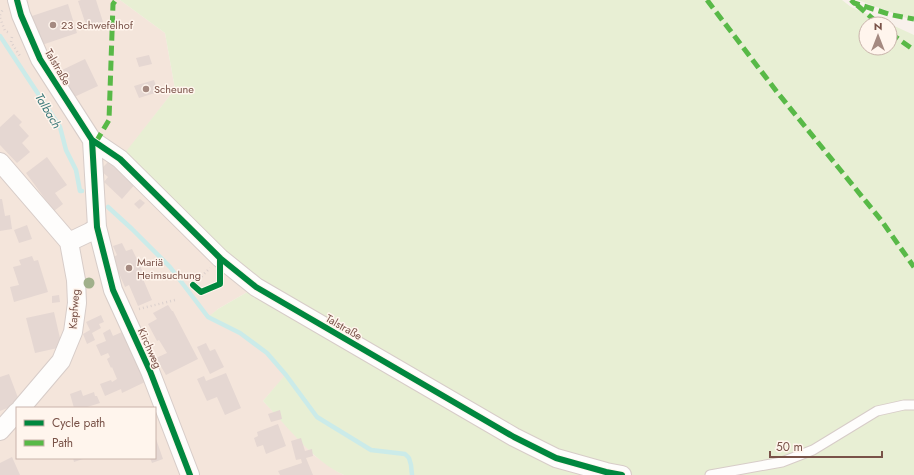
<svg xmlns="http://www.w3.org/2000/svg" width="914" height="475" viewBox="0 0 914 475" font-family="Jost,sans-serif">
	<rect width="100%" height="100%" fill="#f8f1eb"/>
	<path fill="#f4e5db" fill-rule="evenodd" d="M0 0H120L165 33 175 89 125 154 256 287 218 309 209 317 240 333 254 343 267 353 286 375 263 401 315 456 338 472 344 475H0ZM17 408H155V458H17Z"/>
	<path fill="#e8efd4" d="M120 0H842L851 7 890 24H866V48H890V24L914 35V475H344C314 462 286 425 263 401L286 374C276 364 267 352 255 343 241 333 224 325 208 317L218 309 256 287 124 154 175 89 165 33Z
		M858 0H914V21Z"/>
	<g fill="none" stroke-linecap="round" stroke-linejoin="round">
		<path stroke="#cbebe9" stroke-width="4.5" d="M0 36 60 127 66 150 76 170 80 191H82
			M108 207 132 229 170 267 208 317 240 333 267 353 286 375 317 417 371 450 405 454 409 458 411 465 412 475"/>
	</g>
	<path fill="#e5d7d2" d="M81 0H96L103 22 87 28 78 1Z
		M68 4 77 33 39 46 29 17Z
		M149 55 152 64 139 67 136 58Z
		M85 59 98 86 72 98 60 71Z
		M154 80 158 92 139 98 134 86Z
		M14 114 22 122 19 125 29 136 22 143 30 152 17 163 0 145V127Z
		M47 157 67 185 55 193 63 204 54 211 26 173Z
		M112 158 137 182 122 199 104 182 108 177 100 170Z
		M0 199H2L5 216 10 215 12 229 0 231Z
		M140 199 145 203 139 209 134 204Z
		M27 225 32 239 19 243 14 230Z
		M122 243 126 251 132 249 146 278 143 279 152 300 138 306 129 285 125 287 112 258 117 255 113 246Z
		M32 256 34 261 38 260 48 292 14 302 10 287 19 285 13 267 21 265 19 260Z
		M59 295 60 302 52 303V296Z
		M168 305 172 311H173L198 359 166 375 156 358 167 353 159 340 157 341 148 324 157 319 153 313Z
		M54 312 62 347 35 353 26 318Z
		M101 315 104 322 99 324 101 328 92 333 95 340 87 344 83 334 90 330 86 322Z
		M110 329 113 336 122 332 145 382 122 393 121 389 105 396 100 384 111 380 112 382 117 379 112 367 111 368 107 359 110 357 108 353 101 356 96 345 106 341 103 333Z
		M206 343 210 351 215 349 224 367 210 374 197 347Z
		M226 373 241 408 225 415 217 397 207 401 197 379 204 376 206 381Z
		M9 374 20 403 0 411V377Z
		M81 390 83 396 94 392 95 396H97L100 403 84 408H74L70 394Z
		M280 410 282 419 271 422 268 414Z
		M278 424 286 446 266 454 263 445 257 447 254 438 258 436 257 432Z
		M155 436 163 459 152 463 150 458H155Z
		M301 438 305 451 312 449 313 456 306 458 313 475H280L278 471 302 463 301 459 296 460 291 441Z
		M12 457 20 475H0V463Z
		M73 458H86L74 462Z"/>
	<g fill="none" stroke-linecap="round" stroke-linejoin="round">
		<g stroke="#d7ccc8" stroke-width="11">
			<path id="service" d="M710 475 782 462 813 450 877 411 904 405H914"/>
		</g>
		<g stroke="#d7ccc8" stroke-width="20">
			<path id="minor" d="M17 0 21 15 40 59 92 140 97 227 113 290 150 371 190 475
				M92 140 120 159 220 258 256 287 514 437 556 458 606 472 622 475
				M0 162 69 242 76 280 77 303 73 332 61 361 21 408
				M69 242 90 232 97 227
				M0 431 17 412"/>
		</g>
		<path stroke="#dbd0cd" stroke-width="2.5" stroke-dasharray="1 3" stroke-linecap="butt" d="M0 15 3 9
			M0 18 5 31 10 33
			M12 37 11 42 20 56
			M193 285 210 268
			M139 309 175 300"/>
		<use href="#service" stroke="#fefdfc" stroke-width="9"/>
		<use href="#minor" stroke="#fefdfc" stroke-width="18"/>
		<path stroke="#58b947" stroke-width="5" stroke-dasharray="10 5" stroke-linecap="butt" d="M707 0 777 92 881 220 914 267
			M851 0 854 3 892 15 914 19
			M857 5 879 24
			M890 33 914 50
			M96 142 109 120 113 4 116 0"/>
		<g stroke="#fff5ed" stroke-width="8">
			<path id="cycleway" d="M17 0 21 15 40 59 92 140 97 227 113 290 150 371 190 475
				M92 140 120 159 220 258 256 287 514 437 556 458 606 472 622 475
				M193 285 201 292 220 284V258"/>
		</g>
		<use href="#cycleway" stroke="#00873e" stroke-width="6"/>
	</g>
	<circle fill="#a0b08b" cx="89" cy="283" r="5.5"/>
	<g fill="#a58a81" stroke="#fff5ed" stroke-width="1.5">
		<circle cx="53" cy="25" r="4"/>
		<circle cx="146" cy="89" r="4"/>
		<circle cx="129" cy="268" r="4"/>
	</g>
	<g text-anchor="middle" stroke-width="3" stroke-linejoin="round" paint-order="stroke">
		<g font-size="11" fill="#795248" stroke="#fff5ed" text-anchor="start">
			<text x="61" y="29">23 Schwefelhof</text>
			<text x="154" y="93">Scheune</text>
			<text x="137" y="266">Mariä<tspan x="137" dy="13">Heimsuchung</tspan></text>
		</g>
		<g font-size="11" fill="#795248" stroke="#fff5ed">
			<text transform="translate(58 67) rotate(60)" y="4">Talstraße</text>
			<text transform="translate(74 309) rotate(-86)" y="4">Kapfweg</text>
			<text transform="translate(344 327) rotate(30)" y="4">Talstraße</text>
			<text transform="translate(150 348) rotate(66)" y="4">Kirchweg</text>
		</g>
		<g font-size="12" font-style="italic" fill="#387778" stroke="#fff5ed">
			<text transform="translate(48 111) rotate(59)" y="4">Talbach</text>
		</g>
	</g>
	<rect x="16" y="407" width="140" height="52" fill="#fff5ed" stroke="#c9b4ab"/>
	<rect x="24" y="420" width="20" height="6" fill="#00873e" stroke="#c9b4ab"/>
	<text x="52" y="427" font-size="12" fill="#795248">Cycle path</text>
	<rect x="24" y="440" width="20" height="6" fill="#58b947" stroke="#c9b4ab"/>
	<text x="52" y="447" font-size="12" fill="#795248">Path</text>
	<g transform="translate(878 36)"><circle r="19" fill="#fff5ed" stroke="#c9b4ab"/>
	<path d="M0-3L7 15L0 10L-7 15Z" fill="#a58a81"/>
	<text y="-6" font-size="11" font-weight="bold" text-anchor="middle" fill="#795248">N</text>
	</g>
	<path d="M770 451v6h112v-6" fill="none" stroke="#795248" stroke-width="2"/>
	<text x="776" y="451" font-size="12" fill="#795248" stroke="#fff5ed" stroke-width="3" paint-order="stroke">50 m</text>
</svg>
